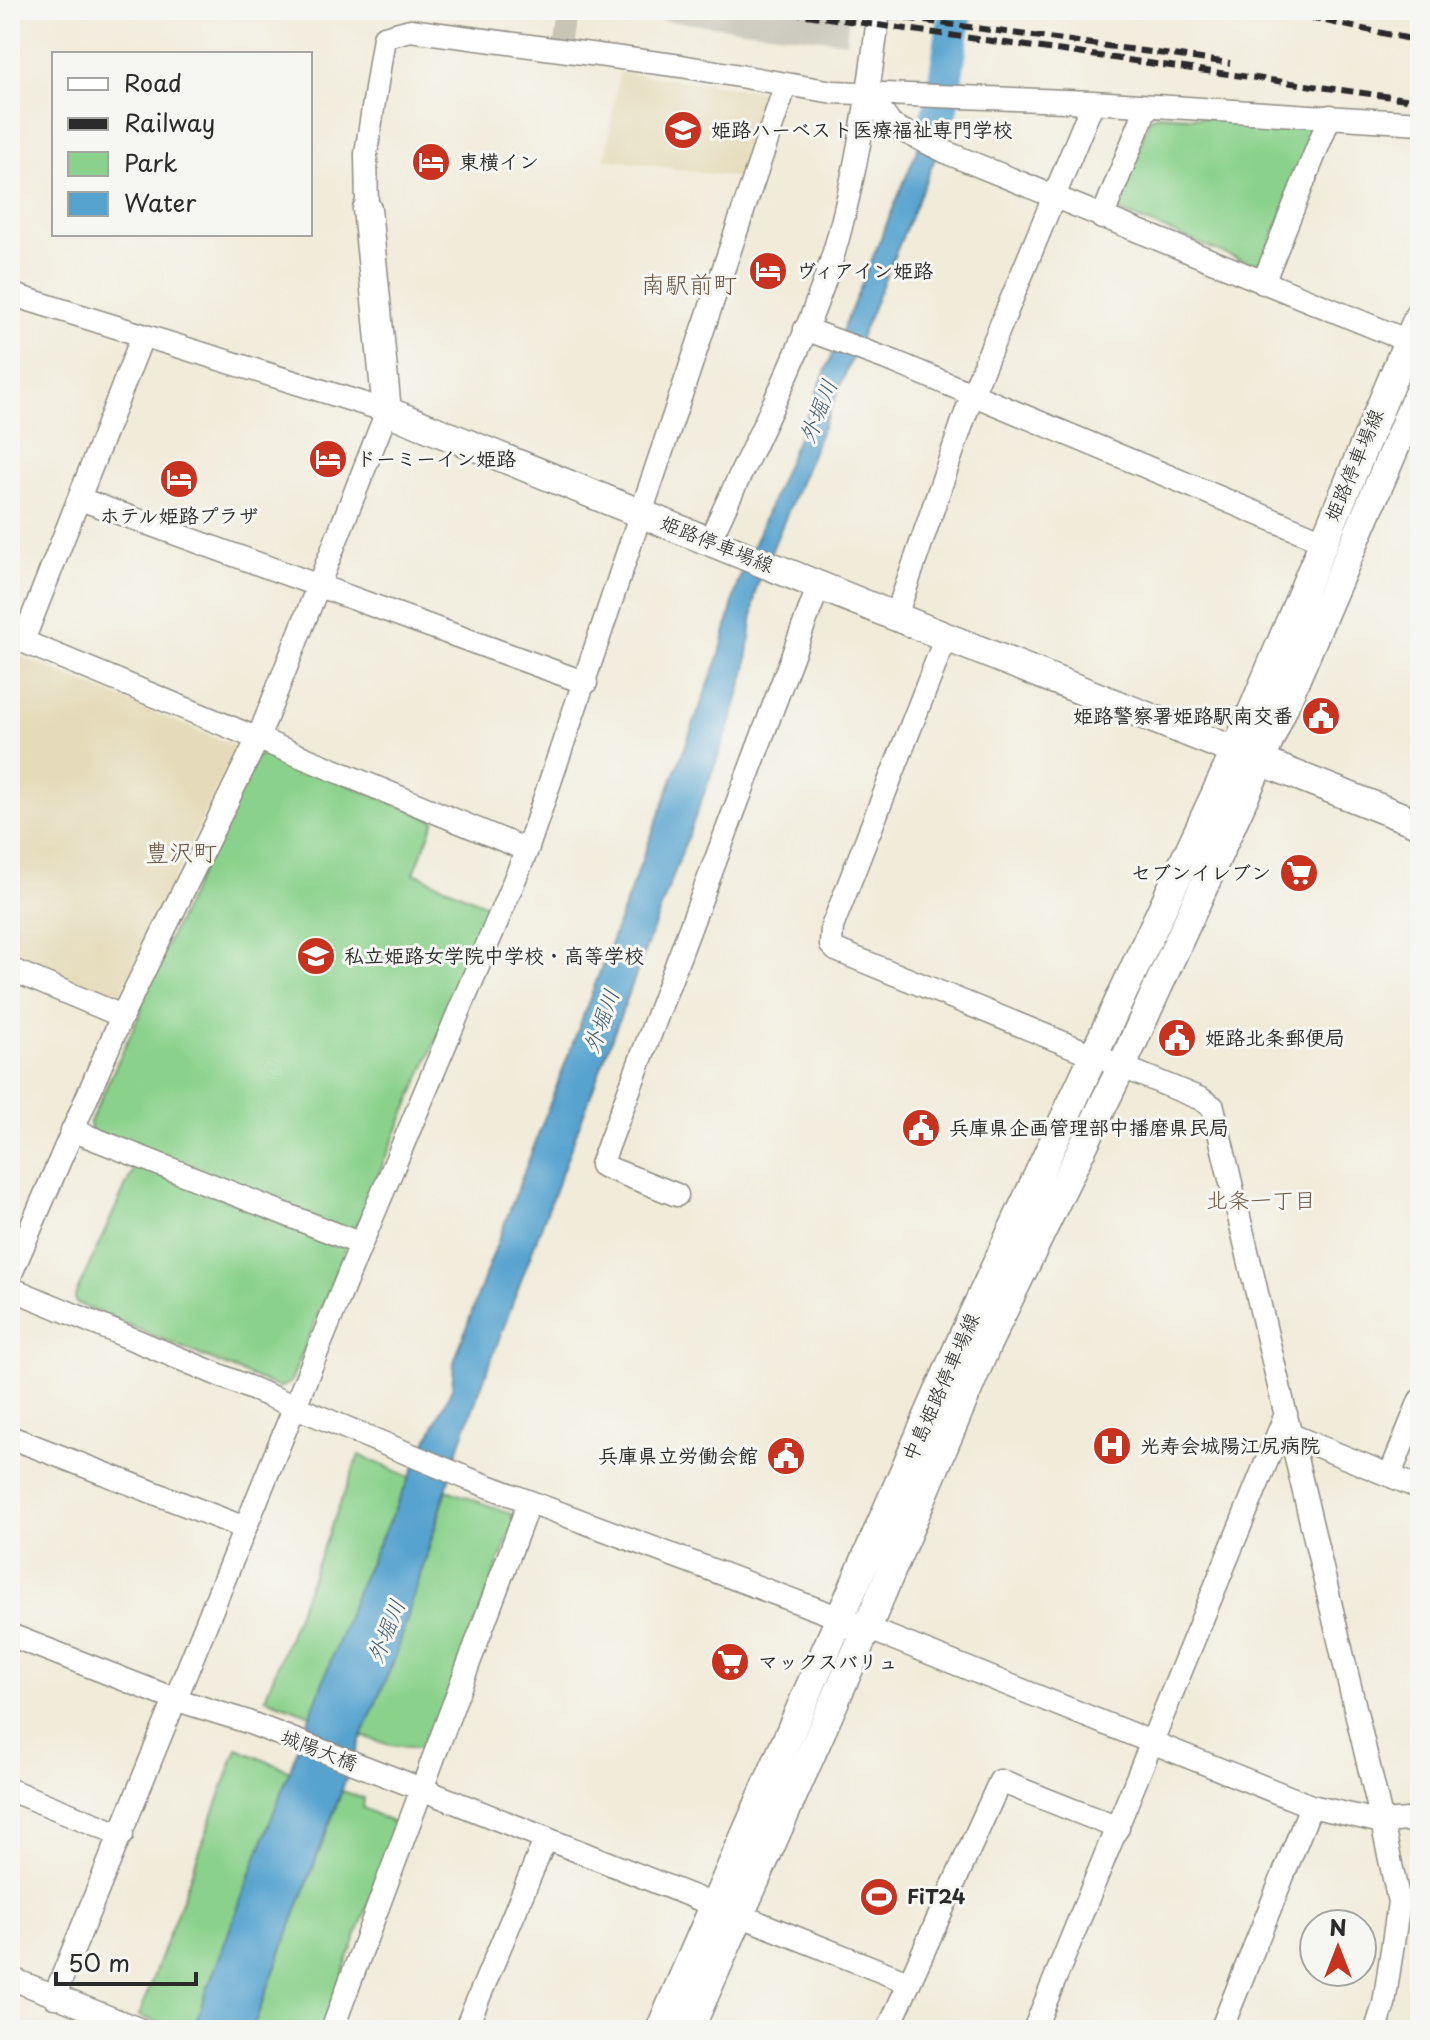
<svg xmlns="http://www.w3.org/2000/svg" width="1430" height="2040" viewBox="0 0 1430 2040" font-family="'Playpen Sans','Klee One',sans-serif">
	<rect width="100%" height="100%" fill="#f6f6f2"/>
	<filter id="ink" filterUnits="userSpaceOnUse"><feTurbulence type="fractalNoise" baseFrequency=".0125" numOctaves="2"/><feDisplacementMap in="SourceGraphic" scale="16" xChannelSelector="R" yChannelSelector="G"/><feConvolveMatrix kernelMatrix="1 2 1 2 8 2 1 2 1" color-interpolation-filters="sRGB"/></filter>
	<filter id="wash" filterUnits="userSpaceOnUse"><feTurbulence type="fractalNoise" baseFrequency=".006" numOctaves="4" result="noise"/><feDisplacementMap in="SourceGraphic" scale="32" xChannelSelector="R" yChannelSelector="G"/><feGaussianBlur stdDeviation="1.8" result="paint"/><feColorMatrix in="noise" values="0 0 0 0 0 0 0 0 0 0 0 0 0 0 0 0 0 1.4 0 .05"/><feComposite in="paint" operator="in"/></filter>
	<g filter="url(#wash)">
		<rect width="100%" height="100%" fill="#f1ebd9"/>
		<path fill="#e5dbba" d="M619 72 760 91 766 102 741 178 605 159Z
			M10 652 236 747 120 994 111 999 10 958Z"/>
		<path fill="#c7c5b8" d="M576 10H849L846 42Z"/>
		<path fill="#8ad18b" stroke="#5a7e5b" stroke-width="2" d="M1157 115 1309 124 1313 136 1264 259 1253 265 1116 210 1150 118Z
			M267 752 435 820 414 873 493 908 355 1229 348 1233 91 1131 90 1122 142 1009 138 1004 256 757Z
			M135 1166 344 1244 345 1250 290 1383 279 1388 76 1303 75 1296Z
			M359 1455 410 1477 311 1715 265 1698Z
			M447 1490 510 1513 515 1520 427 1749 390 1745 362 1736 396 1655Z
			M237 1749 291 1771 192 2030H179L139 2016Z
			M342 1791 364 1798 363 1808 398 1825 321 2030H252Z"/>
		<path fill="#57a3cf" stroke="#41677d" stroke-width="2" d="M926 106 956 108 756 588 746 670 732 719 460 1443 396 1655 362 1736 252 2030H192L360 1583 452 1388 454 1362 487 1270 720 654 738 582 924 134Z"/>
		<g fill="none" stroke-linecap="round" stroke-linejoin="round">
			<path stroke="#57a3cf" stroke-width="34" d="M933 128 941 107 956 10"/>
		</g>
	</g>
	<g filter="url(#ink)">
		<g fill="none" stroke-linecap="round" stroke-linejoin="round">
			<path stroke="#c9c5b6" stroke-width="22" stroke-dasharray="22 11" stroke-linecap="butt" d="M561 38 565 10"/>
			<g stroke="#8e8b82" stroke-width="25">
				<path id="minor" d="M869 93 891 125 950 154 1408 341
					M367 209 366 154 384 37 410 30 681 66 833 92 1093 102 1420 123
					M1102 218 1147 106
					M1263 283 1330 116
					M10 294 387 411 259 736 122 1016 10 1276
					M805 329 895 362 1321 540
					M80 499 586 683
					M709 542C752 446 810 339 838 238 858 164 870 86 879 10
					M896 616 972 395 1093 102
					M10 636 527 850
					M946 637 832 927 831 945 836 950 1201 1099 1213 1107 1382 1822 1420 1819
					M23 641 143 335
					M10 969 122 1016
					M72 1130 361 1244
					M677 1195 601 1165 819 585
					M10 1288 469 1479 867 1628 1311 1806 1382 1822 1399 1902 1384 2004 1376 2030
					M1291 1435 1420 1488
					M10 1437 245 1528
					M1390 1475 1420 1400
					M10 1635 174 1699 245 1721 424 1790 908 1982
					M10 1790 122 1835
					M10 1978 141 2030
					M54 1997 361 1244 527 850 786 84
					M332 2030 529 1502
					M465 2030 546 1838
					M888 2030 1000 1781 1118 1828
					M1034 2030 1286 1414
					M1221 2030 1311 1806"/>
			</g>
			<g stroke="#8e8b82" stroke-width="31">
				<path id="major" d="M367 209 387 411 946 637 1420 824
					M660 2030 964 1334 1236 750 1420 313
					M689 2030 867 1628 987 1344 1122 1066 1261 760 1420 389"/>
			</g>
			<use href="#minor" stroke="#fff" stroke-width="22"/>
			<use href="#major" stroke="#fff" stroke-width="28"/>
			<path stroke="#2b2b2b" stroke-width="6" stroke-dasharray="12 6" stroke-linecap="butt" d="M771 10 1420 101
				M1273 10 1420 41
				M889 16 1230 63"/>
		</g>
	</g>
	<defs>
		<g id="school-disc" transform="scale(2)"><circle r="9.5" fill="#c8321e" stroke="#f6f6f2"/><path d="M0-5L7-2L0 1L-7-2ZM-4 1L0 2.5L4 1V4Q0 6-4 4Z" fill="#fff"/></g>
		<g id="hotel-disc" transform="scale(2)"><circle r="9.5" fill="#c8321e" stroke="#f6f6f2"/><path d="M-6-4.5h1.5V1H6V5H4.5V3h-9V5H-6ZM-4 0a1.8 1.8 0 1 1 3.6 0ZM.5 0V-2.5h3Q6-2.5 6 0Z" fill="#fff"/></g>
		<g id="civic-disc" transform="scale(2)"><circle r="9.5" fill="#c8321e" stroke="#f6f6f2"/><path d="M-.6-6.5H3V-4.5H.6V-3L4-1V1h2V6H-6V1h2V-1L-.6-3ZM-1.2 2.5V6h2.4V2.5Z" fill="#fff"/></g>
		<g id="supermarket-disc" transform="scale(2)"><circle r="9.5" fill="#c8321e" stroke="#f6f6f2"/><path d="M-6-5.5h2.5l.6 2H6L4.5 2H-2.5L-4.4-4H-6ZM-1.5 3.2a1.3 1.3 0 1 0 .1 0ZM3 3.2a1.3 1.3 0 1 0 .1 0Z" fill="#fff"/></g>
		<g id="hospital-disc" transform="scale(2)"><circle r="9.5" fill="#c8321e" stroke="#f6f6f2"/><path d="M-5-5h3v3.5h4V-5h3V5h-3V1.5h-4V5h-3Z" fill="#fff"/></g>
		<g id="stadium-disc" transform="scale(2)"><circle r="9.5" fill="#c8321e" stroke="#f6f6f2"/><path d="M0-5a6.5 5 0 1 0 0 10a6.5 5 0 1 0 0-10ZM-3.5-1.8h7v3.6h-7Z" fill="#fff"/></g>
	</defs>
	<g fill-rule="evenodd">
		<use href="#school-disc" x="683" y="130"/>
		<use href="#hotel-disc" x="431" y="162"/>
		<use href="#hotel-disc" x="768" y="271"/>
		<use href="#hotel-disc" x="328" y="459"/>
		<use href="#hotel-disc" x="179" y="479"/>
		<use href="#civic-disc" x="1321" y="716"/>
		<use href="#supermarket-disc" x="1299" y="873"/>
		<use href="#school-disc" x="316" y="956"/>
		<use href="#civic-disc" x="1177" y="1038"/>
		<use href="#civic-disc" x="921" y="1128"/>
		<use href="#hospital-disc" x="1112" y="1446"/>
		<use href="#civic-disc" x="786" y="1456"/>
		<use href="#supermarket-disc" x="730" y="1662"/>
		<use href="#stadium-disc" x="879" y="1897"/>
	</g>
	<g text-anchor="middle" stroke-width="6" stroke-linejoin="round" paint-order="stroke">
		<g font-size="20" font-weight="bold" fill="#2b2b2b" stroke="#f6f6f2" text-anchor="start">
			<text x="711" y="137">姫路ハーベスト医療福祉専門学校</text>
			<text x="459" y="169">東横イン</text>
			<text x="796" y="278">ヴィアイン姫路</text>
			<text x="356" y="466">ドーミーイン姫路</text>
			<text x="179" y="523" text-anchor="middle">ホテル姫路プラザ</text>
			<text x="1293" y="723" text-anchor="end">姫路警察署姫路駅南交番</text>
			<text x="1271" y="880" text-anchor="end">セブンイレブン</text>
			<text x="344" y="963">私立姫路女学院中学校・高等学校</text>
			<text x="1205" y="1045">姫路北条郵便局</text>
			<text x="949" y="1135">兵庫県企画管理部中播磨県民局</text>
			<text x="1140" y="1453">光寿会城陽江尻病院</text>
			<text x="758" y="1463" text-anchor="end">兵庫県立労働会館</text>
			<text x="758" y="1669">マックスバリュ</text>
			<text x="907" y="1904">FiT24</text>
		</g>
		<g font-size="20" fill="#2b2b2b" stroke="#f6f6f2">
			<text transform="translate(1354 465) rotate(-67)" y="7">姫路停車場線</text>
			<text transform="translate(717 544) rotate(22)" y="7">姫路停車場線</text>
			<text transform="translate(941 1387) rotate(-66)" y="7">中島姫路停車場線</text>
			<text transform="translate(319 1750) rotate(21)" y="7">城陽大橋</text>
		</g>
		<g font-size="22" font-style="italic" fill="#3d5b6d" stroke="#f6f6f2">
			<text transform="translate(818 411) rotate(-68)" y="8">外堀川</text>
			<text transform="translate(601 1021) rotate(-70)" y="8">外堀川</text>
			<text transform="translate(386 1631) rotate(-68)" y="8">外堀川</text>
		</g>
		<g font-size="22" fill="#6f5945" stroke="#f6f6f2">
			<text x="1261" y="1208">北条一丁目</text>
		</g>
		<g font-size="24" fill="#6f5945" stroke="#f6f6f2">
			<text x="689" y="293">南駅前町</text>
			<text x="181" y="861">豊沢町</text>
		</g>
	</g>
	<rect width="1430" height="2040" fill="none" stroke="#f6f6f2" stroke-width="40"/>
	<rect x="52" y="52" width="260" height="184" fill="#f6f6f2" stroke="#a5a5a2" stroke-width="2"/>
	<rect x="68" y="78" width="40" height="12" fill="#ffffff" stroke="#a5a5a2" stroke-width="2"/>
	<text x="124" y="92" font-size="24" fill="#2b2b2b">Road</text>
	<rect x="68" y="118" width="40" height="12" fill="#2b2b2b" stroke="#a5a5a2" stroke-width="2"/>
	<text x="124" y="132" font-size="24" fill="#2b2b2b">Railway</text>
	<rect x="68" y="152" width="40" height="24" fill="#8ad18b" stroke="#a5a5a2" stroke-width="2"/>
	<text x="124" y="172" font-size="24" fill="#2b2b2b">Park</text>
	<rect x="68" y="192" width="40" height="24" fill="#57a3cf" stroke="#a5a5a2" stroke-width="2"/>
	<text x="124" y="212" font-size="24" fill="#2b2b2b">Water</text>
	<g transform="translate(1338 1948)"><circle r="38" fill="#f6f6f2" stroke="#a5a5a2" stroke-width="2"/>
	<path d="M0-6L14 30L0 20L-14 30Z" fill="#c8321e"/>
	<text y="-12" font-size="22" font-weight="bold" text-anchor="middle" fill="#2b2b2b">N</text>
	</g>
	<path d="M56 1972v12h140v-12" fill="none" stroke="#2b2b2b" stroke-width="4"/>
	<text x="68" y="1972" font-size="24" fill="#2b2b2b" stroke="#f6f6f2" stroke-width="6" paint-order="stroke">50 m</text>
</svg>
